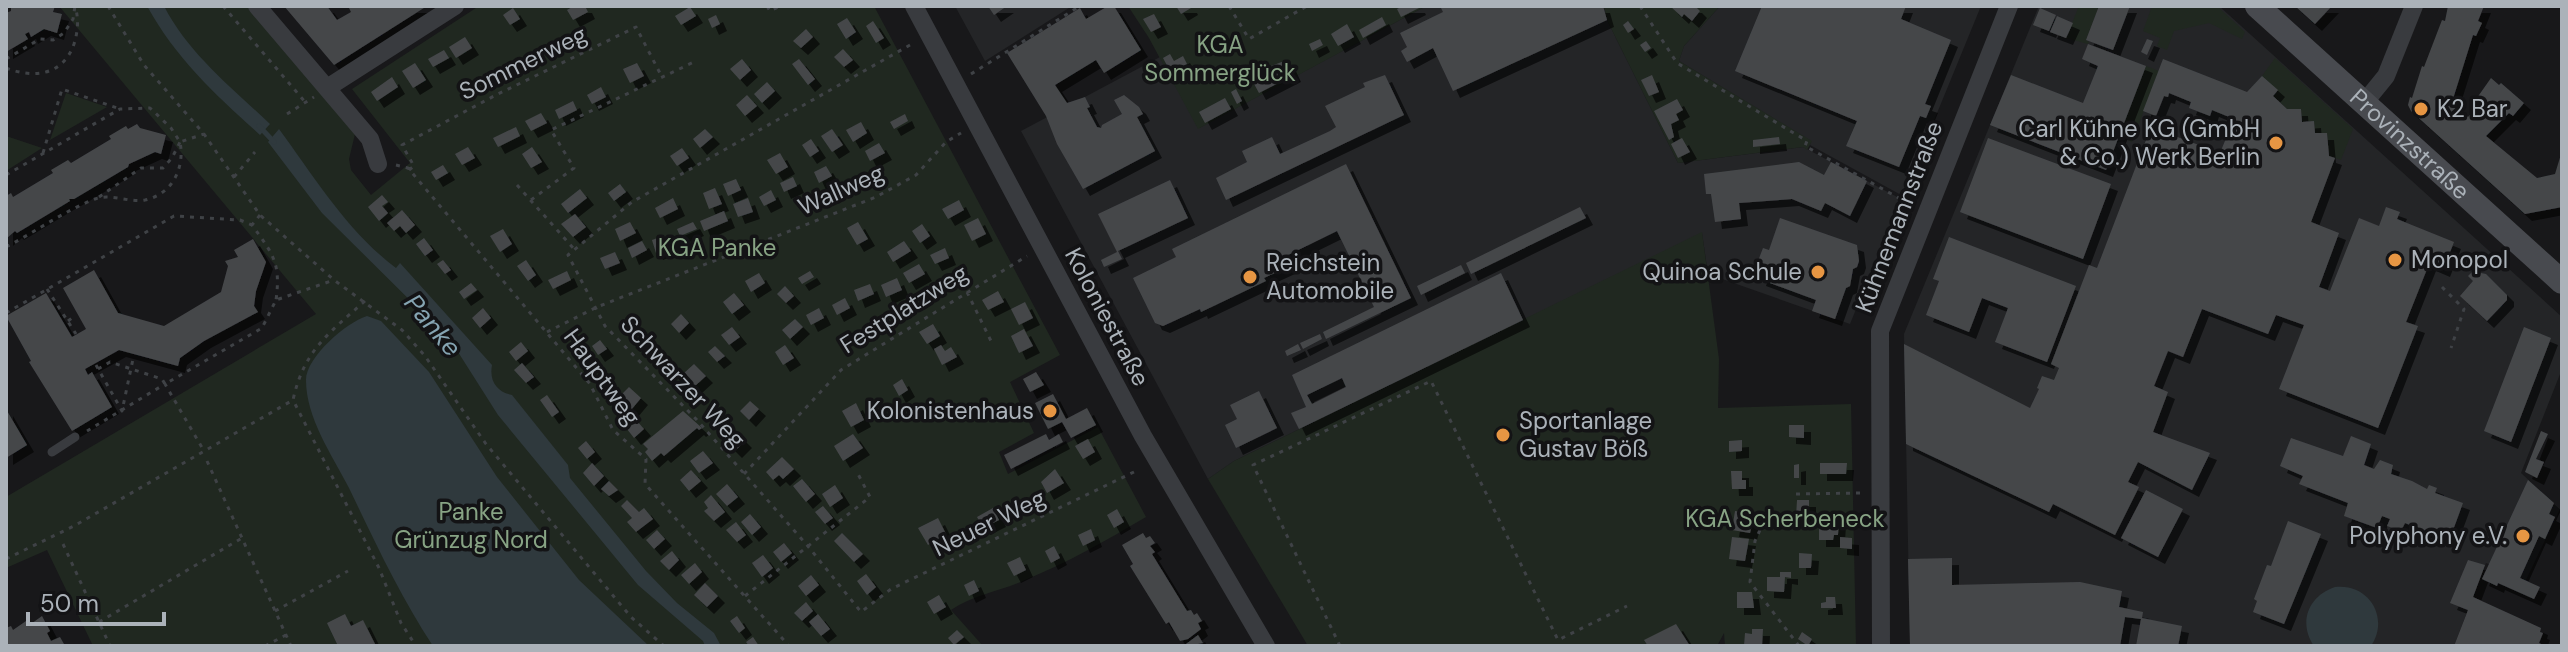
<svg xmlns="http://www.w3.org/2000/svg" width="2568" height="652" viewBox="0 0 2568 652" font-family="'DM Sans',sans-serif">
	<defs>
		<filter id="shadow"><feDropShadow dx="7" dy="7" stdDeviation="0" flood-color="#0009"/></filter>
	</defs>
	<rect width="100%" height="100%" fill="#18181a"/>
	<path fill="#242527" d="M955 6H1072L985 61Z
		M1426 6H1604L1607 20 1678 163 1803 147 1901 199 1850 324 1708 274 1702 233 1234 461 1208 479 1021 131 1160 57 1199 128Z
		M1720 6H1981L1903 196 1810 145 1811 141 1679 61 1684 46Z
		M2039 6H2219L2562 317V369L2521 473 2560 509 2526 580 2486 563 2454 646H1910L1904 334Z"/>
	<path fill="#202820" d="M59 6H247L355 134 349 159 351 170 371 195 410 163 352 89 479 6H874L1060 355 1010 382 1034 433 999 452 1008 474 1098 427 1146 517C1107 540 1067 563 1025 580 1001 591 973 595 951 610L983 646H93L47 550 6 568V497L316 314Z
		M1128 6H1426L1198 129 1149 38Z
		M1604 6H1720L1684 46 1679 61 1812 141 1807 150 1803 147 1678 163 1607 20Z
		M2079 6H2099L2086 40 2089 42 2088 44 2066 38Z
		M2152 6H2217L2245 32 2242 39 2209 23 2174 31 2167 50 2157 46 2160 38 2143 31Z
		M2275 58 2353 129 2341 160 2329 156 2327 133H2315L2314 121 2302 122 2301 109H2287L2273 96 2277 90 2262 76Z
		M2146 66 2159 71 2132 142 2119 136Z
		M66 93 107 107 50 140Z
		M6 136 42 148 6 171Z
		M1702 232 1719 359 1718 408 1851 404 1856 646H1725L1724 633 1717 646H1308L1208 479 1234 461Z"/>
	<path fill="#2f393d" d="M147 6H164C188 53 232 88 270 124L260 135C215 94 177 60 147 6Z
		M279 129C315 178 347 231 396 268L400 263 492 365C489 381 497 392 512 395L568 465 570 478 646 571 677 603 714 633 721 646H705L703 641 638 585 498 415 458 352 435 325 322 213 268 142Z
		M367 316 381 321 429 372 497 477 579 580 649 646H433C400 596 375 542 349 488 332 455 306 418 306 380 306 357 347 322 367 316Z
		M2335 587C2369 583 2390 618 2371 646H2314C2298 623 2308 596 2335 587Z"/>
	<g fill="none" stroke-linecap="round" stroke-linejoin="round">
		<path stroke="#2f393d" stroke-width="5" d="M259 126 274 142"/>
	</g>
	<path fill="#45474a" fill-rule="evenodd" filter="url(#shadow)" d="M11 6H55L53 12 62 14 57 33 44 29 31 37 29 32 25 34 28 39 6 52V13L11 11Z
		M284 6H327L337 20 351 12 349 8 352 6H427L334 65Z
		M574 6H585L588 12 573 20 567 10Z
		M988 6H1007L994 15Z
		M1108 6H1114L1141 50 1104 73 1096 60 1055 85 1067 103 1085 97 1090 107 1087 108 1097 127 1101 128 1102 125 1122 114 1114 100 1124 95 1139 107 1143 114 1137 117 1155 151 1083 189 1057 144 1046 116 1007 53 1080 8 1086 19Z
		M1176 6H1190L1191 8 1181 14Z
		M1403 6H1418L1419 8 1401 17 1397 9Z
		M1445 6H1603L1607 20 1453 91 1433 48 1407 62 1401 51 1407 47 1400 33 1443 12 1441 8Z
		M1670 6H1695L1700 11 1692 21 1684 14 1682 17Z
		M1762 6H1906L1901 19 1951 40 1925 104 1931 106 1926 118 1920 116 1899 167 1846 146 1857 121 1735 71Z
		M2099 6H2130L2113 50 2086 40Z
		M2295 6H2332L2315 24Z
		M2448 6H2484L2478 21 2482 23 2476 36 2473 35 2452 102 2468 117 2475 109 2472 105 2491 78 2499 85 2501 83 2524 103 2513 116 2509 113 2486 136 2537 178 2555 174 2562 151V207L2525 214 2411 111 2408 105 2410 97 2412 98 2422 66 2424 67 2442 20 2445 21Z
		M690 7 696 16 681 25 675 16Z
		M513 8 520 19 510 25 503 15Z
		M2040 8 2056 15 2049 31 2033 25Z
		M1154 14 1161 27 1151 32 1143 19Z
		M716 15 720 24 712 28 708 19Z
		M2057 16 2073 23 2066 38 2050 32Z
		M1382 17 1386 25 1363 38 1359 30Z
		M847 18 856 32 846 39 837 24Z
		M873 21 884 38 876 43 866 26Z
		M1628 21 1634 29 1628 33 1623 25Z
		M1347 24 1354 37 1338 46 1331 34Z
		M806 29 813 37 801 48 793 41Z
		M465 37 472 48 456 58 449 47Z
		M1320 39 1323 45 1312 51 1309 44Z
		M2147 39 2153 41 2147 55 2141 52Z
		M1646 41 1651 48 1645 52 1640 45Z
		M2088 44 2146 66 2106 170 1990 125 2011 75 2083 103 2098 66 2082 59Z
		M843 49 853 60 844 67 834 57Z
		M444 50 449 58 433 67 428 59Z
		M1170 54 1174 61 1183 56 1187 64 1171 73 1163 58Z
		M742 59 751 70 740 80 730 69Z
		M799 59 815 79 808 85 792 64Z
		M2163 59 2247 92 2262 76 2278 90 2273 96 2287 109H2301L2302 122 2314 121 2315 133H2327L2329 156 2335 158 2311 222 2339 233 2319 287 2330 291 2359 218 2379 226 2386 207 2400 212 2397 219 2454 242 2443 270 2429 264 2406 322 2418 326 2378 428 2279 389 2304 325 2276 315 2268 334 2202 309 2183 357 2168 351 2154 386 2168 392 2153 432 2210 453 2192 490 2138 462 2128 482 2139 487 2115 535 2053 504 2049 512 1906 444 1904 344 2030 408 2039 389 2037 388 2042 376 2054 380 2059 368 2051 364 2089 265 2097 268 2151 127 2220 153 2234 119 2212 110 2210 116 2189 108 2191 102 2169 93 2168 97 2164 96 2156 116 2143 111Z
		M1287 60 1294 75 1259 93 1253 82 1266 75 1263 69Z
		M415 63 426 80 413 88 402 71Z
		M637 63 644 76 630 83 623 69Z
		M1385 75 1404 115 1226 200 1216 178 1247 162 1242 151 1272 137 1280 154 1330 131 1336 127 1325 106 1365 87 1363 83Z
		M1652 75 1659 92 1649 96 1641 80Z
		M392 77 398 87 377 101 371 92Z
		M767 82 775 91 762 103 754 94Z
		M601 87 606 97 592 104 587 95Z
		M1236 89 1242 101 1237 104 1231 92Z
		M747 95 757 106 745 116 736 105Z
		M1225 98 1231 109 1205 123 1199 112Z
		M1677 99 1683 110 1676 114 1679 120 1671 124 1674 137 1669 140 1654 111Z
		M573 101 577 110 559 119 555 110Z
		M541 113 547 123 531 131 525 121Z
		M905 114 908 121 894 129 890 122Z
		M861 122 867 133 853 142 846 130Z
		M137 124 140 128 166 135 161 154 155 152 129 164 128 167 74 199H69L70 201 17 233 15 231 6 239V196L11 193 13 197 53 173 51 170 68 160 71 163 111 139 109 136 126 126 128 129Z
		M516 127 520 136 498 147 493 138Z
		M705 129 713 137 700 148 693 139Z
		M832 129 843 145 832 152 821 136Z
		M1779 137 1780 144 1753 147V140Z
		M1682 138 1690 152 1678 158 1671 144Z
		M1988 138 2111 184 2083 259 1960 212Z
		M811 139 819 151 810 157 802 145Z
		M879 143 885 153 870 161 865 151Z
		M468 147 475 158 462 165 455 154Z
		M532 147 542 162 531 168 522 154Z
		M682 148 689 158 677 166 670 156Z
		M780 153 788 167 776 174 767 160Z
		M1799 162 1824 175 1831 162 1867 181 1850 216 1825 203 1821 211 1792 199 1739 203 1741 219 1715 222 1711 194H1706L1704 174Z
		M1346 164 1411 298 1326 339 1323 332 1374 307 1337 231 1284 257 1288 267 1264 278 1266 281 1201 312 1200 309 1163 326 1155 323 1133 278 1176 257 1172 249Z
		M443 165 448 173 436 180 431 172Z
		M826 166 832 176 819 183 814 172Z
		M793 177 797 186 784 192 780 183Z
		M736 179 741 190 728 196 723 184Z
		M1170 180 1188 218 1118 251 1122 259 1104 267 1101 260 1117 252 1098 214Z
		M620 184 626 192 614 201 608 193Z
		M715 188 722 204 709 209 703 193Z
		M580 189 587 198 568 213 561 204Z
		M771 190 776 200 764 206 759 197Z
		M382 195 388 202 382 206 388 213 379 221 368 207Z
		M673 198 678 209 660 218 655 208Z
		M748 198 753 212 738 217 733 204Z
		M959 200 964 210 948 219 942 209Z
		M1580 207 1586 218 1471 274 1466 263Z
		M402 210 415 225 406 233 400 226 394 231 387 223Z
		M724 211 728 221 704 231 700 221Z
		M575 214 586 227 573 237 561 224Z
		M978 218 986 234 972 241 964 225Z
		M1780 218 1857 245 1859 261 1857 267 1853 269 1850 286 1846 288 1835 319 1812 311 1816 300 1759 279 1764 264 1758 261 1763 248 1769 250Z
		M630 222 636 233 620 241 615 229Z
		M693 222 697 229 680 236 677 229Z
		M858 222 868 239 857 245 847 228Z
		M922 224 930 236 920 243 912 231Z
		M503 229 512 244 500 252 490 236Z
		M663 236 667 249 656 253 652 240Z
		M1949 237 2076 286 2047 362 1995 342 2008 308 1982 298 1969 332 1926 315 1939 281 1933 279Z
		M424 238 433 250 425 256 416 244Z
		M253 239 266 262 256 291 254 306 258 312 204 341 180 358 178 366 119 350 85 369 88 375 92 372 112 407 72 431 29 362 31 361 6 316 46 293 72 337 86 329 63 288 94 270 118 313 164 326 221 292 228 266 225 261 238 257 234 250Z
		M642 241 647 250 632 258 628 248Z
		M904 241 911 251 893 262 887 252Z
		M945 248 949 258 935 264 930 255Z
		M615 252 620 263 605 269 600 258Z
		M443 260 451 270 445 274 437 264Z
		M526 260 536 275 528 281 517 266Z
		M919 264 925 274 909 283 903 273Z
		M1461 265 1465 273 1421 295 1417 286Z
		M567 271 571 280 553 289 548 280Z
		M810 271 814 277 802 284 798 278Z
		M2473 271 2478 276 2481 273 2486 274 2507 295V300L2487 321 2460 296 2473 281 2468 276Z
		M759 273 765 283 751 292 745 281Z
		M1501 273 1523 320 1299 429 1291 413 1306 407 1292 375ZM1342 378 1346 387 1312 404 1307 395Z
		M897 278 902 290 886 297 881 285Z
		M471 283 477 290 464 299 459 292Z
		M870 284 874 294 858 301 854 290Z
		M785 286 794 296 786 303 777 294Z
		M998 291 1004 302 988 310 982 300Z
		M734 293 744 305 732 314 723 302Z
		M845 298 850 308 837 315 832 305Z
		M1025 302 1033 318 1019 325 1011 309Z
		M483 308 491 318 480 328 472 318Z
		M819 308 824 318 811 325 806 315Z
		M681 314 689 323 679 333 671 324Z
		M795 319 803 327 790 339 782 330Z
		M933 324 940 336 927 344 919 332Z
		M732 327 740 337 729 345 721 335Z
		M2524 327 2551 338 2511 442 2484 431Z
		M1024 329 1033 346 1019 353 1011 336Z
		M1320 334 1322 339 1303 349 1300 343Z
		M600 340 607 349 598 355 592 346Z
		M521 342 528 351 516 361 509 352Z
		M1298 344 1301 350 1287 356 1285 351Z
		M785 345 794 358 783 365 775 352Z
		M941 345 945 351 951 347 957 357 942 365 934 349Z
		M715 346 725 356 717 362 708 352Z
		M522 363 534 377 526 383 514 370Z
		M694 364 706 376 695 386 683 374Z
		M1036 372 1044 385 1030 392 1023 379Z
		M902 379 908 390 899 396 893 385Z
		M629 387 641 398 631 410 618 398Z
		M1259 391 1277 428 1236 448 1225 425 1237 419 1230 405Z
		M1053 394 1066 419 1087 408 1096 425 1071 438 1062 422 1048 429 1035 403Z
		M547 395 559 412 552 417 540 400Z
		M750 401 759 409 749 420 740 411Z
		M856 403 864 420 851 427 842 411Z
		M6 409 27 445 6 458Z
		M683 411 702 428 699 430 697 428 664 456 661 453 652 461 645 452 648 449 643 444Z
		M637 421 644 429 634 438 627 429Z
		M1789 425H1804V438L1789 437Z
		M731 427 745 441 735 451 721 437Z
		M2541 431 2548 434 2536 459 2544 462 2537 478 2525 472Z
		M853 434 863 448 843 461 834 446Z
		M1046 434 1049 440 1059 434 1063 442 1011 469 1004 455Z
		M2351 436 2371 444 2364 465 2374 469 2380 460 2393 465 2391 474 2412 481 2427 489 2429 485 2437 488 2435 493 2463 503 2449 541 2405 523 2401 531 2387 526 2390 519 2382 516 2377 528 2344 516 2348 503 2299 484 2303 476 2280 466 2291 438 2343 456Z
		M1088 439 1095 452 1083 459 1075 446Z
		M1742 440V451L1729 452V441Z
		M586 441 595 452 587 459 578 448Z
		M703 451 713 463 699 473 690 461Z
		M782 457 794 469 783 479 779 475 773 480 766 472Z
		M592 463 604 476 594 486 583 473Z
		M1820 463H1847L1846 474H1820Z
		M1799 464V478H1794V465Z
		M1055 469 1064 483 1047 493 1041 482Z
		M691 470 701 481 689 491 680 480Z
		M1731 471H1742V480H1746V489H1732Z
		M802 479 815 494 806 502 793 486Z
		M2528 480 2554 503 2549 514 2555 517 2545 539 2539 536 2520 578 2540 587 2534 599 2498 583 2497 586 2482 579Z
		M609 481 618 490 609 496 601 489Z
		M727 484 738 497 727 506 716 494Z
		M835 485 843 498 830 507 822 494Z
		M2146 490 2183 509 2158 557 2121 538Z
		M711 495 725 512 714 521 704 511 708 508 704 502Z
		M627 500 639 512 644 508 653 519 636 532 627 522 632 518 621 506Z
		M1797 500H1809V518H1796Z
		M823 506 833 518 825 524 815 512Z
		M993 508 999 520 983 528 977 517Z
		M1117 509 1124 522 1114 528 1107 515Z
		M1735 511 1755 514 1750 533 1732 530Z
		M750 514 761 527 752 535 741 522Z
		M1819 514H1830V518H1839L1838 535H1834L1833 540H1819Z
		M938 518 946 534 928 545 918 528Z
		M2288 521 2321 534 2284 624 2253 612 2257 601 2254 599 2267 565 2271 566Z
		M736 522 746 535 737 542 726 530Z
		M1091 529 1095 540 1083 546 1078 535Z
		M657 530 665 539 654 549 646 540Z
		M842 533 863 554 854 562 834 541Z
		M1143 533 1146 538 1150 536 1155 543 1150 546 1155 552 1152 554 1187 611 1191 610 1194 615 1197 613 1202 621 1198 623 1201 629 1188 639 1180 641 1169 622 1166 624 1130 566 1133 564 1122 545Z
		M1732 537 1749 539 1745 561 1729 559Z
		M1840 537 1852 538V549L1840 548Z
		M784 543 792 553 781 562 773 552Z
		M1054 546 1060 558 1051 563 1045 551Z
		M672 551 679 560 669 570 660 561Z
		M1799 553 1812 554 1811 568H1799Z
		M763 555 773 568 762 577 752 563Z
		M1020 557 1026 570 1014 576 1007 563Z
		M1952 558V585L2080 582 2122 591 2119 607 2143 612 2142 618 2182 626 2178 646H2136L2141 619 2125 617 2120 646H1910L1908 559Z
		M2468 560 2485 565 2473 597 2541 628 2540 632 2543 633 2539 643 2545 646H2454L2468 610 2450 603Z
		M695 563 702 572 689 584 681 575Z
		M1780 572H1791V578L1785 577 1784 592 1767 591V577H1780Z
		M866 574 876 587 867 595 857 581Z
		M811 575 819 585 806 596 798 586Z
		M974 580 979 591 969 596 964 585Z
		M705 583 718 596 707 607 694 595Z
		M1737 592H1752L1754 608H1737Z
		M939 595 946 607 934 614 927 602Z
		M1826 597H1835L1836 608H1821V603L1826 602Z
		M806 602 813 611 802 621 794 613Z
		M345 614 351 626 363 620 376 646H338L327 623Z
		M818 614 830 629 821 636 809 622Z
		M42 616 50 631 47 633 51 641 60 637 64 644 6 646V628L11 626 13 630 26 621 28 626Z
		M737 616 745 628 739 633 730 621Z
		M1676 624 1690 646H1648L1644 640Z
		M1752 629H1763L1762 646H1744L1745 633 1752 634Z
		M957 630 964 637 954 645 948 638Z
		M1802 632 1812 639 1808 646 1798 639Z
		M1198 635 1203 643 1188 646 1186 644Z
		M753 637 759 646H749L746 642Z"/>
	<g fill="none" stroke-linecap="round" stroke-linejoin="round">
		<path stroke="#3f4246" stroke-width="3" stroke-dasharray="4 6" stroke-linecap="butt" d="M108 6 144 65 204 134 260 215 334 280 402 330 425 356 486 444 631 617 664 646
			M223 6 306 103
			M767 6 770 11 780 6
			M1229 6 1249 39 1307 6
			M1640 6 1677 63 1807 141 1805 146 1906 202
			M910 45 632 202 568 255 605 326 696 419 807 545 861 612 891 589 1136 471
			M6 59 40 39 53 40 64 33 73 19 75 6
			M6 68C35 79 63 75 74 44 78 31 79 19 75 6
			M971 74 1080 6
			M287 114 314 97
			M43 153 62 89 120 109
			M396 165 408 168 590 384 613 430 646 459 645 484 789 646
			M409 170 414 166 402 145 496 95 636 27 662 77
			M6 175 120 109 150 108 171 128 180 142 204 134
			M234 177 255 152
			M517 185 574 249
			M99 197 141 168H163L172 158 180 142
			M531 200 574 168 551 130 696 61
			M260 215 252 225C273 254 281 263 276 300
			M6 247C35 232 64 211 95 199 110 193 129 203 145 200 173 194 185 167 180 142
			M2442 287 2464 309 2451 348
			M47 289 76 334
			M967 292 991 341
			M365 301C329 333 304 350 293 400L379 568 401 623 416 646
			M6 313 174 216 240 220 252 225
			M68 321 76 315
			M547 332 597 307 876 197 916 175 946 142 961 133
			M96 365 122 411 133 359
			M98 369 110 362 162 379 165 384 262 328 276 300 334 280
			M87 431 165 384 204 451
			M207 461 291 646
			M744 474 841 370 1027 256
			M1796 494 1860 493
			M1764 521 1755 541 1750 582 1799 646
			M63 544 110 646
			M6 559 74 526 293 400
			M745 596 870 497 858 474
			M275 611 348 571
			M99 622 242 538
			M265 646 286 635
			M1340 646 1253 465 1431 381 1558 640 1627 606"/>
		<path stroke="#393b3f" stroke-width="9" d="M52 452 75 437"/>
		<path stroke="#393b3f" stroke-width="18" d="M257 6 370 139 378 164
			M914 6 1143 436 1266 646
			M327 88 455 6
			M2364 103 2386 76 2414 6
			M1881 646 1880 331 2009 6"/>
		<path stroke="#484a4f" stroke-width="24" id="s1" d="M2257 6 2562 282"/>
	</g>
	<g fill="#e79643" stroke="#131315" stroke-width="3">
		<circle cx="2421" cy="109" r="8"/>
		<circle cx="2276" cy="143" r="8"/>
		<circle cx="2395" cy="260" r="8"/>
		<circle cx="1818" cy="272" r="8"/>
		<circle cx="1250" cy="277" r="8"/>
		<circle cx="1050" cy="411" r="8"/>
		<circle cx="1503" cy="435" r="8"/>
		<circle cx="2523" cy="536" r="8"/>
	</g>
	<g text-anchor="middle" stroke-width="7" stroke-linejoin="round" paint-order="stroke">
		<g font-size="24" fill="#87a384" stroke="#131315">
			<text x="1220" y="53">KGA<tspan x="1220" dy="28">Sommerglück</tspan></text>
			<text x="717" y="256">KGA Panke</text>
			<text x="471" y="520">Panke<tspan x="471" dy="28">Grünzug Nord</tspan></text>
			<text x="1785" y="527">KGA Scherbeneck</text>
		</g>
		<g font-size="24" fill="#abb2b9" stroke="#131315">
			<text transform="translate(523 63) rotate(-26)" y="8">Sommerweg</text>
			<text dy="8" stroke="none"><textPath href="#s1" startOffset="206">Provinzstraße</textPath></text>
			<text transform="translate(841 190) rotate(-24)" y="8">Wallweg</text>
			<text transform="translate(1899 217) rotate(-69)" y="8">Kühnemannstraße</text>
			<text transform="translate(904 309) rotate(-32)" y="8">Festplatzweg</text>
			<text transform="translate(1107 317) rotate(62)" y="8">Koloniestraße</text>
			<text transform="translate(602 377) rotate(54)" y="8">Hauptweg</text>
			<text transform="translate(683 382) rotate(47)" y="8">Schwarzer Weg</text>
			<text transform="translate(989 523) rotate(-26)" y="8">Neuer Weg</text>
		</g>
		<g font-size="24" fill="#abb2b9" stroke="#131315" text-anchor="start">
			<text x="2437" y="117">K2 Bar</text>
			<text x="2260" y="137" text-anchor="end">Carl Kühne KG (GmbH<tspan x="2260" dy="28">&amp; Co.) Werk Berlin</tspan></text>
			<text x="2411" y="268">Monopol</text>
			<text x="1266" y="271">Reichstein<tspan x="1266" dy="28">Automobile</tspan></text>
			<text x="1802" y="280" text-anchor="end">Quinoa Schule</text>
			<text x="1034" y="419" text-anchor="end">Kolonistenhaus</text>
			<text x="1519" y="429">Sportanlage<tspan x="1519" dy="28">Gustav Böß</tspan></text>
			<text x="2507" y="544" text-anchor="end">Polyphony e.V.</text>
		</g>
		<g font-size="26" font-style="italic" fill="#85a4b2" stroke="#131315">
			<text transform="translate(433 325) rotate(50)" y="9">Panke</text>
		</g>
	</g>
	<rect width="2568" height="652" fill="none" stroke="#abb2b9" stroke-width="16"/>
	<path d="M28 612v12h136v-12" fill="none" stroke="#abb2b9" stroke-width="4"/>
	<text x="40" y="612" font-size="24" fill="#abb2b9" stroke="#131315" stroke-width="6" paint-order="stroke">50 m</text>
</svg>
